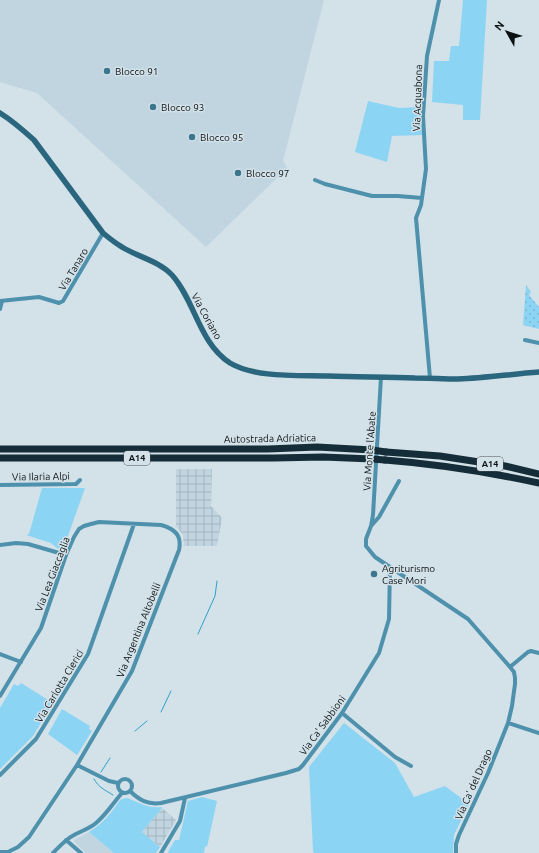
<svg xmlns="http://www.w3.org/2000/svg" width="539" height="853" viewBox="0 0 539 853" font-family="Ubuntu,sans-serif">
	<defs>
		<pattern id="industrial-grid" width="8" height="8" patternUnits="userSpaceOnUse"><rect width="8" height="8" fill="#c0d5e0"/><path d="M0 4h8M4 0v8" fill="none" stroke="#a4b6bf"/></pattern>
		<pattern id="park-dots" width="8" height="8" patternUnits="userSpaceOnUse"><rect width="8" height="8" fill="#8cd4f4"/><path d="M2 2h.1M6 6h.1" fill="none" stroke="#78b5d0" stroke-width="1.8" stroke-linecap="round"/></pattern>
	</defs>
	<rect width="100%" height="100%" fill="#d3e1e8"/>
	<path fill="#c0d5e0" d="M0 0H324L283 161 287 168 206 247 37 93 0 82Z
		M89 832 114 853H86L78 846 74 841V840Z"/>
	<path fill="url(#industrial-grid)" d="M176 469H212L211 506 222 518 217 546H184L183 535 176 526Z
		M162 808 176 820 160 847 142 832Z"/>
	<path fill="#8cd4f4" d="M463 0H487L480 120H463V105L432 102 434 61H449L451 46H459Z
		M368 101 399 108 420 107 422 135 392 136 387 162 355 152Z
		M42 488H85L63 550 57 548 51 543 26 535 29 534Z
		M21 683 53 703 33 736 0 769V708L14 684 18 686Z
		M62 709 90 726 89 729 92 731 77 755 48 734Z
		M344 723 395 763 414 797 445 786 469 804 454 835 453 853H314L313 851 309 767Z
		M202 797 217 801 207 847 205 846 204 853H168L169 850 175 840H179L188 801Z
		M127 798C139 802 148 809 162 807V808L142 832 160 847 156 853H114L89 832C104 823 111 813 120 800L122 799Z"/>
	<path fill="url(#park-dots)" d="M526 285 531 292 529 295 539 307V329L523 325Z"/>
	<g fill="none" stroke-linecap="round" stroke-linejoin="round">
		<path stroke="#2ba2cd" stroke-width="1" d="M198 634 215 596 217 581
			M161 712 171 691
			M135 731 147 721
			M101 772 110 758
			M94 779C98 787 105 790 113 795"/>
		<path stroke="#4e91ad" stroke-width="4" d="M315 180 325 184 372 196H398L422 198
			M0 301 39 297 59 303 63 301 103 233
			M0 309 2 301
			M525 340 539 343
			M381 377 373 515 371 526 366 539V546L375 557 468 619 510 667 528 652 531 651 539 653
			M430 378 416 218 421 205 426 169 423 116 427 56 439 0
			M0 485 76 484 80 480
			M371 526 379 517 399 481
			M0 545 16 543 28 544 66 555
			M0 654 21 662
			M0 696 41 628 66 555 74 537 79 529 84 526 91 524 99 522 161 525C175 529 182 535 179 550L132 671 77 765 29 837 18 847 8 852H0
			M342 713 395 757 411 766
			M508 723 539 733
			M77 765 109 781 118 783
			M0 775 36 739 88 654 134 524
			M118 786a7 7 0 1 1 14 0a7 7 0 1 1-14 0Z
			M130 791C139 800 148 805 161 803L286 773 299 769 303 765 342 713 379 653 389 619 390 567
			M66 840 81 853
			M53 853C59 847 66 839 74 835 81 831 89 829 96 823 106 815 113 803 122 793
			M161 853 180 821 185 798
			M456 853V844L459 835 488 773 508 723 512 706 515 684V678L514 672 510 667"/>
		<path stroke="#2a667e" stroke-width="5.5" d="M0 113C13 121 23 130 34 140L103 233C109 238 115 243 122 247 138 257 159 261 172 275 195 301 199 343 230 363 255 378 299 375 328 376 357 377 386 377 415 378 429 378 444 379 458 379 485 378 512 374 539 372"/>
		<path stroke="#152d38" stroke-width="7" d="M0 449H268L317 447 372 450
			M386 452 440 456 505 466 539 474
			M0 458H274L323 457 372 459
			M385 460C437 464 488 472 539 483"/>
		<path stroke="#152d38" stroke-width="7" d="M372 450 386 452
			M372 459 385 460"/>
	</g>
	<g fill="#3b758e" stroke="#d3e1e8" stroke-width="1.5">
		<circle cx="107" cy="71" r="4"/>
		<circle cx="153" cy="107" r="4"/>
		<circle cx="192" cy="137" r="4"/>
		<circle cx="238" cy="173" r="4"/>
		<circle cx="374" cy="574" r="4"/>
	</g>
	<g text-anchor="middle" stroke-width="3" stroke-linejoin="round" paint-order="stroke">
		<g fill="#d3e1e8" stroke="#484f53" stroke-width="1">
			<rect x="124" y="451" width="26" height="14" rx="3"/>
			<rect x="477" y="457" width="26" height="14" rx="3"/>
		</g>
		<g font-size="9" font-weight="bold" fill="#0c1113">
			<text x="137" y="461">A14</text>
			<text x="490" y="467">A14</text>
		</g>
		<g font-size="10" fill="#0c1113" stroke="#d3e1e8" text-anchor="start">
			<text x="115" y="75">Blocco 91</text>
			<text x="161" y="111">Blocco 93</text>
			<text x="200" y="141">Blocco 95</text>
			<text x="246" y="177">Blocco 97</text>
			<text x="382" y="572">Agriturismo<tspan x="382" dy="12">Case Mori</tspan></text>
		</g>
		<g font-size="10" fill="#0c1113" stroke="#d3e1e8">
			<text transform="translate(417 98) rotate(-88)" y="4">Via Acquabona</text>
			<text transform="translate(73 269) rotate(-59)" y="4">Via Tanaro</text>
			<text transform="translate(207 316) rotate(61)" y="4">Via Coriano</text>
			<text transform="translate(270 438) rotate(-1)" y="4">Autostrada Adriatica</text>
			<text transform="translate(369 451) rotate(-86)" y="4">Via Monte l'Abate</text>
			<text transform="translate(41 476) rotate(-1)" y="4">Via Ilaria Alpi</text>
			<text transform="translate(52 574) rotate(-69)" y="4">Via Lea Giaccaglia</text>
			<text transform="translate(138 630) rotate(-68)" y="4">Via Argentina Altobelli</text>
			<text transform="translate(59 686) rotate(-59)" y="4">Via Carlotta Clerici</text>
			<text transform="translate(322 725) rotate(-54)" y="4">Via Ca' Sabbioni</text>
			<text transform="translate(473 784) rotate(-66)" y="4">Via Ca' del Drago</text>
		</g>
	</g>
	<g transform="translate(507 32) rotate(309)" stroke="#d3e1e8" stroke-width="3" paint-order="stroke">
	<path d="M0-3L7 15L0 10L-7 15Z" fill="#0c1113"/>
	<text y="-6" font-size="11" font-weight="bold" text-anchor="middle" fill="#0c1113">N</text>
	</g>
</svg>
